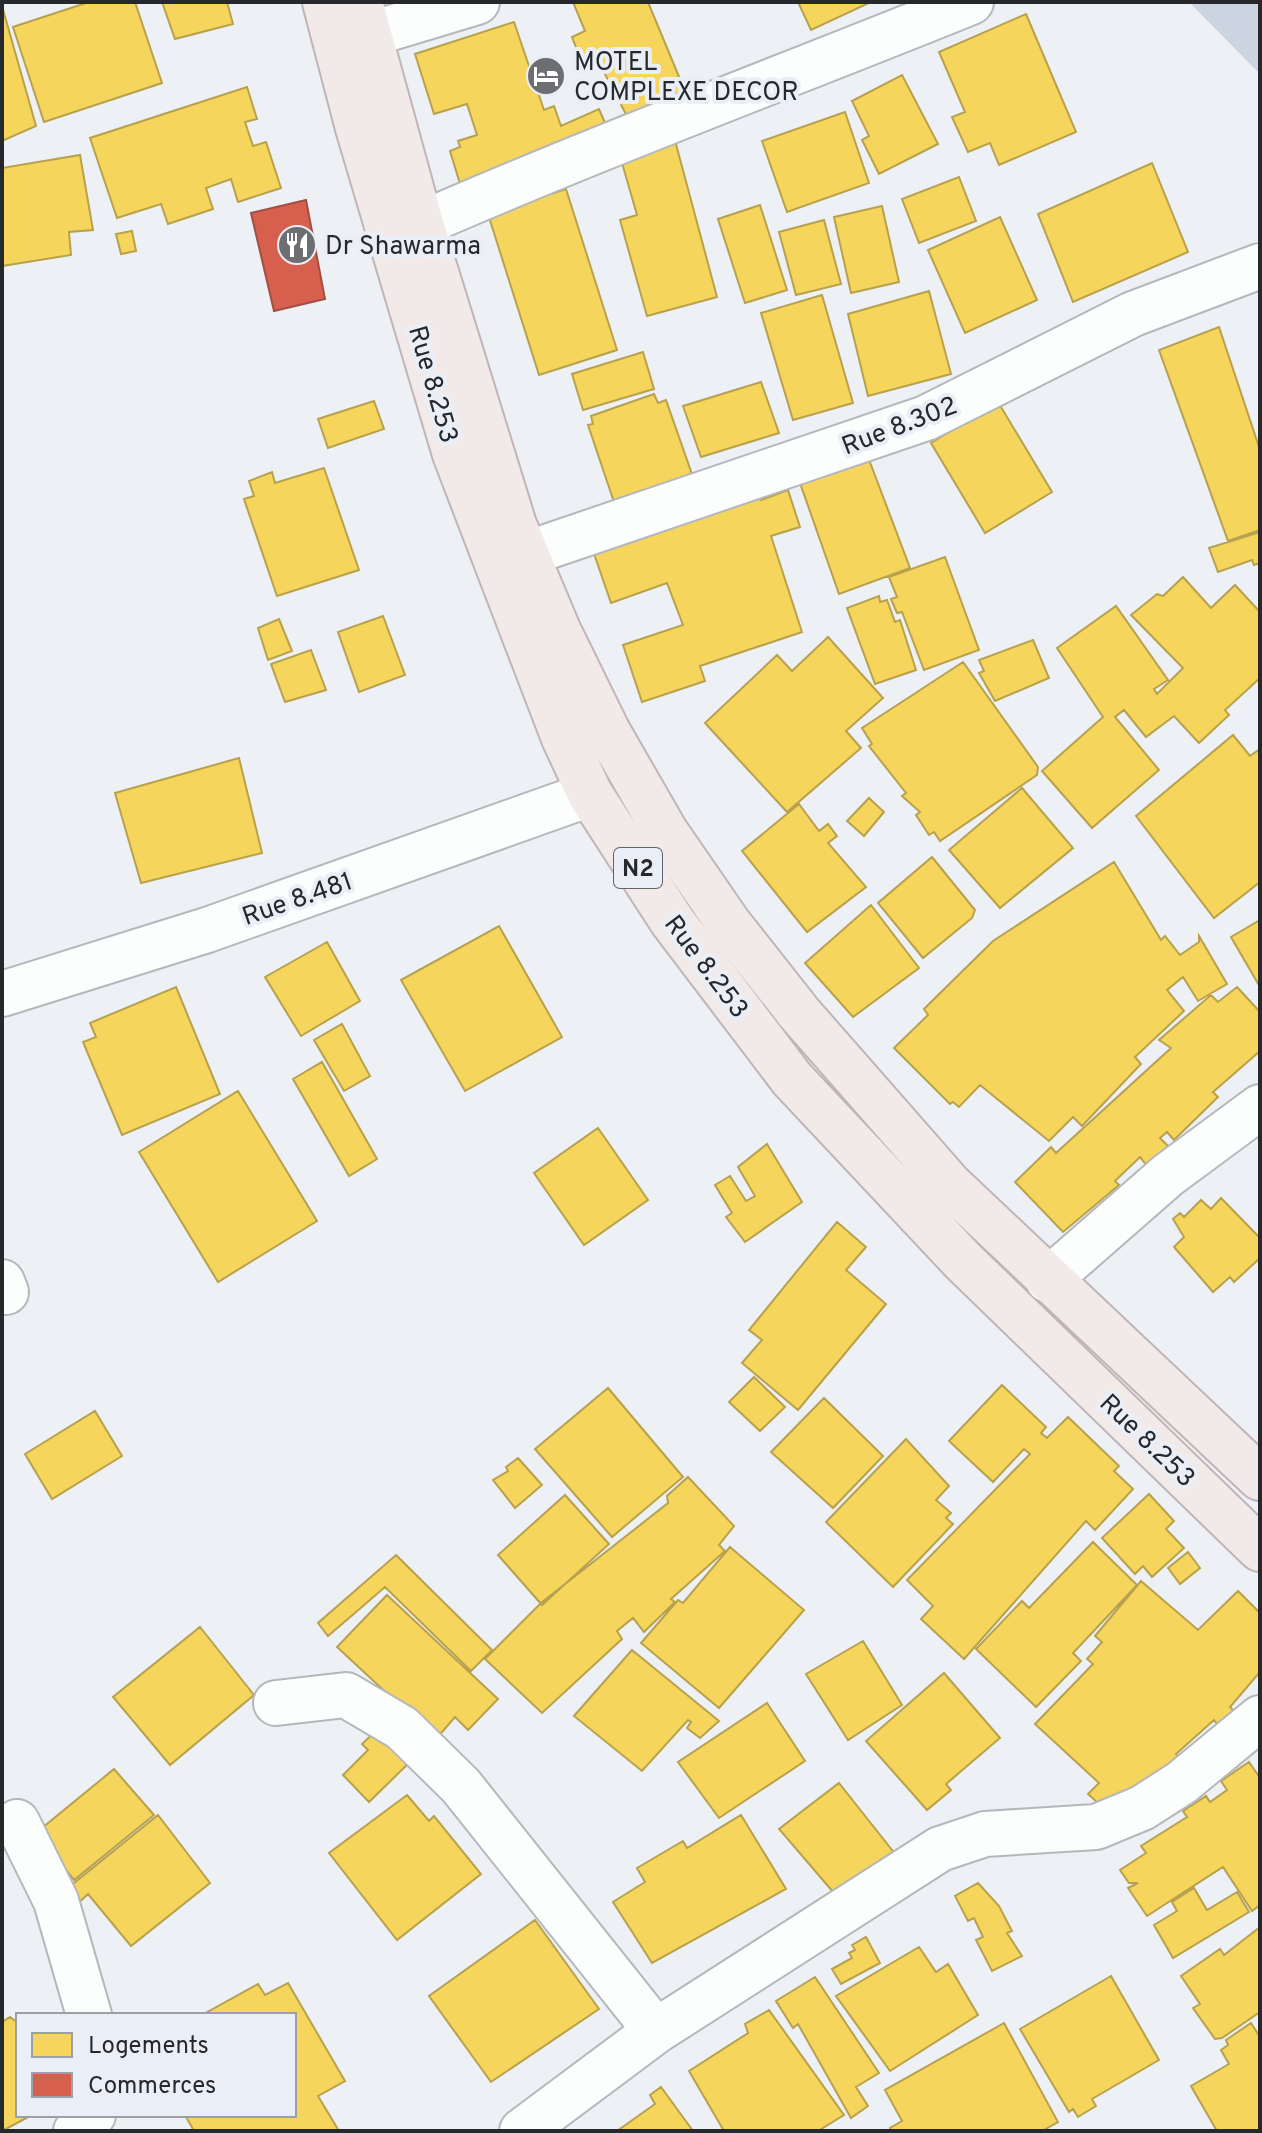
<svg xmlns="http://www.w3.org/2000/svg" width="1262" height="2133" viewBox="0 0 1262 2133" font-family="Overpass,sans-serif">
	<rect width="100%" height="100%" fill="#edf0f4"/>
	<path fill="#cbd4e1" d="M1189 2H1260V74Z"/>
	<path fill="#f6d55c" stroke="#b8a14d" stroke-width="2" d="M89 2H135L162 83 44 122 13 27Z
		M162 2H227L233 24 175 39Z
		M573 2H648L687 96 629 120 596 57 582 63 572 37 585 31Z
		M798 2H868L869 3 811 30Z
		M2 6 36 126 2 141Z
		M1026 14 1076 132 999 165 990 143 968 152 952 117 965 112 939 52Z
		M514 22 544 110 554 106 561 126 599 109 609 132 461 187 450 151 460 147 458 141 477 135 467 104 434 114 415 54Z
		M902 75 938 144 879 174 862 140 869 136 852 101Z
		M247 87 257 119 245 122 253 146 266 142 281 188 238 202 231 179 206 188 213 209 168 224 161 204 117 218 90 138Z
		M845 112 869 183 787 212 762 141Z
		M673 133 717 297 647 316 620 220 637 215 618 149Z
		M80 155 93 230 69 232 71 255 2 266V168Z
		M1152 163 1188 252 1073 302 1038 214Z
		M959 177 976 221 919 243 902 199Z
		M566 189 617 350 539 375 488 214Z
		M760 205 787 290 745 303 718 219Z
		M882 206 899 282 851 293 834 217Z
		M1000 217 1037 300 965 333 928 250Z
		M824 220 841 284 796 295 779 232Z
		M132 231 136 251 121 254 116 234Z
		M929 291 951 374 868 396 848 314Z
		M822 295 853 403 793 420 761 313Z
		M1219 327 1260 450V530L1228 541 1159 350Z
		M643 352 654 389 583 410 572 374Z
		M761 382 779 433 701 457 683 406Z
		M654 394 658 403 666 400 694 480 616 508 588 425 593 424 591 416Z
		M374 401 384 429 328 448 318 419Z
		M998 402 1052 492 985 533 931 443Z
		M868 457 910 568 839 594 800 483Z
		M324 468 359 570 277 596 244 499 254 496 249 481 272 472 275 483Z
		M788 490 800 527 771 536 802 632 700 666 705 681 642 702 623 645 683 625 667 583 611 603 591 545 758 491 761 500Z
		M1260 532V563L1254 565 1252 560 1218 572 1209 548Z
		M945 557 979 650 924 670 902 612 897 613 891 599 897 597 889 577Z
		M1183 577 1211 608 1235 585 1260 612V678L1225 710 1229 715 1199 743 1174 716 1146 737 1124 710 1115 717 1159 770 1092 828 1042 771 1103 717 1057 648 1116 606 1168 680 1154 689 1157 694 1183 668 1131 615 1157 594 1163 596Z
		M879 596 880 602 887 600 895 622 900 620 916 670 875 684 847 608Z
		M383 616 405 675 359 692 338 632Z
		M279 619 292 651 268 660 258 628Z
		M828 637 883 698 846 731 861 748 787 812 705 723 777 655 792 671Z
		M1033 640 1049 678 995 701 979 673 984 671 979 660Z
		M311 650 326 690 285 702 271 664Z
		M963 662 1038 767 1037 775 940 841 934 832 929 835 916 815 920 812 902 796 906 793 869 746 872 744 862 728Z
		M1233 735 1250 756 1260 749V882L1214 918 1136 816Z
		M239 758 262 853 141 883 115 793Z
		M1022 788 1073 848 1000 908 949 850Z
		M869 798 884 812 864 836 847 821Z
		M799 804 819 831 828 824 837 836 828 843 866 887 807 932 742 851Z
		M932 857 975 910 972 918 923 958 878 903Z
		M1114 862 1161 940 1165 936 1180 955 1199 942V936L1227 984 1198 1001 1183 977 1167 990 1184 1011 1135 1057 1141 1064 1082 1126 1073 1117 1049 1141 980 1085 959 1107 953 1102 950 1104 894 1048 928 1015 924 1009 993 941Z
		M871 905 919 968 853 1017 805 963Z
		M1260 920V987L1231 937Z
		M499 926 562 1037 465 1091 401 980Z
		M327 942 360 1001 301 1036 265 977Z
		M176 987 220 1094 122 1135 83 1042 96 1037 90 1023Z
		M1237 987 1260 1012V1051L1213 1092 1218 1097 1174 1140 1167 1132 1160 1138 1168 1146 1147 1166 1140 1157 1115 1181 1119 1185 1063 1232 1015 1182 1051 1147 1056 1153 1171 1048 1159 1040 1211 995 1218 1002Z
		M342 1024 370 1076 344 1091 314 1040Z
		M322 1062 377 1159 349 1176 293 1079Z
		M238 1091 317 1221 218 1282 139 1152Z
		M598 1128 648 1200 584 1245 534 1173Z
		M767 1144 802 1202 745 1242 726 1217 732 1213 715 1185 730 1176 746 1201 755 1196 738 1167Z
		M1221 1198 1260 1238V1258L1234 1282 1230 1277 1213 1292 1174 1247 1184 1237 1173 1219 1180 1213 1184 1217 1201 1200 1211 1209Z
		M837 1222 866 1247 846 1270 886 1304 798 1410 742 1363 762 1340 749 1330Z
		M754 1377 785 1407 760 1431 729 1402Z
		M1002 1385 1046 1427 1041 1433 1047 1438 1068 1417 1119 1466 1114 1471 1133 1489 1095 1530 1086 1521 964 1659 921 1619 933 1606 907 1580 1030 1454 1024 1449 993 1482 949 1441Z
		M608 1388 683 1477 612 1537 535 1449Z
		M824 1398 883 1456 833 1508 771 1452Z
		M95 1411 122 1456 52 1499 25 1454Z
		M906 1439 949 1486 936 1500 951 1513 946 1518 953 1524 893 1587 826 1522Z
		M518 1458 542 1485 515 1508 493 1480 508 1471 506 1467Z
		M688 1477 734 1526 719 1545 725 1551 671 1599 675 1602 644 1632 633 1618 617 1631 622 1639 542 1713 485 1659 541 1603 668 1503 667 1496Z
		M1149 1494 1174 1521 1166 1529 1184 1548 1152 1577 1143 1566 1135 1574 1102 1538Z
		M565 1495 609 1544 542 1605 498 1555Z
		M1093 1542 1137 1585 1073 1653 1081 1661 1036 1707 976 1649 1022 1601 1029 1608Z
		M730 1547 804 1610 719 1708 641 1643 678 1600 683 1603Z
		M1188 1552 1200 1568 1180 1584 1168 1568Z
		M396 1555 492 1650 471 1671 385 1587 328 1636 318 1623Z
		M1141 1581 1198 1630 1238 1591 1260 1613V1672L1230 1707 1235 1712 1220 1728 1214 1720 1176 1754 1184 1762 1110 1814 1088 1794 1099 1783 1035 1724 1093 1664 1087 1659 1102 1642 1095 1636Z
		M387 1595 498 1699 468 1730 455 1717 436 1739 337 1647Z
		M200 1627 254 1695 170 1765 113 1697Z
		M863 1641 902 1705 848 1740 806 1674Z
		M632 1650 719 1721 700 1738 687 1728 691 1722 688 1720 642 1771 574 1716Z
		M944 1673 1000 1738 946 1784 951 1790 927 1810 866 1741Z
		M767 1703 805 1761 719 1818 678 1762Z
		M380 1727 413 1759 369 1802 343 1775 368 1750 362 1744Z
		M1249 1762 1260 1778V1905L1252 1911 1223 1867 1147 1916 1128 1888 1138 1883H1129L1120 1870 1146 1853 1141 1846 1187 1817 1183 1811 1206 1796 1210 1802 1227 1790 1221 1781Z
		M114 1769 154 1815 74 1880 36 1833Z
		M839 1783 896 1855 840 1900 779 1829Z
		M407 1795 429 1821 434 1816 481 1874 397 1940 329 1853Z
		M158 1815 210 1883 131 1946 88 1894 74 1907 63 1892Z
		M741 1815 786 1889 652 1963 613 1902 645 1882 637 1868 683 1841 687 1848Z
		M978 1883 999 1906 1012 1931 1007 1933 1022 1956 992 1971 976 1940 983 1937 974 1918 968 1921 955 1896Z
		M1194 1888 1207 1910 1237 1892 1249 1912 1173 1958 1154 1925 1177 1911 1172 1902Z
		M535 1920 599 2009 491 2082 429 1996Z
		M1260 1927V2012L1222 2038 1215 2039 1193 2008 1200 2004 1181 1976 1220 1949 1224 1955Z
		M866 1937 880 1963 841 1984 832 1969 852 1958 849 1953 855 1950 852 1945Z
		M919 1947 936 1972 948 1964 978 2015 890 2071 836 1996Z
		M1111 1976 1159 2060 1092 2099 1096 2106 1078 2117 1073 2109 1069 2112 1020 2029Z
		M815 1977 879 2073 856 2087 868 2106 851 2118 798 2024 793 2028 776 2001Z
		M288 1983 345 2081 318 2096 339 2131H194L185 2115H294V2015H202L258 1984 265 1995Z
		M769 2010 844 2115 818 2131H724L689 2071 748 2033 745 2024Z
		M10 2017 18 2023V2115H32L2 2131V2022Z
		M1004 2023 1058 2122 1042 2131H891L890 2128 902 2121 885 2090Z
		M1251 2023 1260 2037V2131H1217L1191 2086 1229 2064 1221 2050 1228 2045 1226 2040Z
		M661 2087 693 2131H617L655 2104 650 2095Z"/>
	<path fill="#d6604d" stroke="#a14f43" stroke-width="2" d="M306 200 325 299 274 311 251 213Z"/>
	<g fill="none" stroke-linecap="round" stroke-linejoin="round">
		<g stroke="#b5b7ba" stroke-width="48">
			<path id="minor" d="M371 34 477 2
				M421 224C602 145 788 76 971 2
				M526 554 926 418 1133 314 1260 266
				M2 994 207 930 590 794
				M1048 1280 1168 1175 1260 1107
				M2 1282 6 1292
				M276 1703 346 1695 402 1728 461 1786 656 2031
				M17 1822 56 1901 89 2015
				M76 2131 93 2115"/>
		</g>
		<g stroke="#b5b7ba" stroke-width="48">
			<path id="tertiary" d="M522 2131 656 2031 940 1849 985 1834 1096 1827 1142 1808 1181 1783 1260 1718"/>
		</g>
		<g stroke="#c0b5b6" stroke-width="48">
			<path id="trunk" d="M325 2 358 128 455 454 564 738 590 794 672 921 792 1079 963 1261 1260 1549
				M360 2 421 224 514 525 558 630 608 732 665 831 729 924 800 1014 950 1185 1260 1478"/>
		</g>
		<use href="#minor" stroke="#fcfdfd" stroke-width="44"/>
		<use href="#tertiary" stroke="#fcfdfd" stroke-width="44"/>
		<use href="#trunk" stroke="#f2e9e9" stroke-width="44"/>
	</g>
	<defs>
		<g id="hotel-disc" transform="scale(2)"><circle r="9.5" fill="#6c6e71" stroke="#eaeff7"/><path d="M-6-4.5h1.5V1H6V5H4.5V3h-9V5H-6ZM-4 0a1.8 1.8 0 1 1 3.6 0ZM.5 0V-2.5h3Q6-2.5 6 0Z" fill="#fff"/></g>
		<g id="restaurant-disc" transform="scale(2)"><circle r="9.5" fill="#6c6e71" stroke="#eaeff7"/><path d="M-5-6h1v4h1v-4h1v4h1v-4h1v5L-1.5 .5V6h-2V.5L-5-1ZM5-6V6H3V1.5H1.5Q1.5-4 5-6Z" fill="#fff"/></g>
	</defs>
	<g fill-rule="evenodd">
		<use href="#hotel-disc" x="546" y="76"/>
		<use href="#restaurant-disc" x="297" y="245"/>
	</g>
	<g text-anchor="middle" stroke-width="8" stroke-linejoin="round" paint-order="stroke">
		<rect fill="#eaeff7" stroke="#616468" stroke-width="2" x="614" y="848" width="48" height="40" rx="6"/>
		<g font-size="24" font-weight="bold" fill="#26282b">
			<text x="638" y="876">N2</text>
		</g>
		<g font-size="26" fill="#26282b" stroke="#eaeff7" text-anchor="start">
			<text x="574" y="70">MOTEL<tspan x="574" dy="30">COMPLEXE DECOR</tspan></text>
			<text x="325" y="254">Dr Shawarma</text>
		</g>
		<g font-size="26" fill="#26282b" stroke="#eaeff7">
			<text transform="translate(434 384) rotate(74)" y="9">Rue 8.253</text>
			<text transform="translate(899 425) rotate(-21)" y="9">Rue 8.302</text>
			<text transform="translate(297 898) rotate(-19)" y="9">Rue 8.481</text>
			<text transform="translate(707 966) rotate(53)" y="9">Rue 8.253</text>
			<text transform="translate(1148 1440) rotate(44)" y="9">Rue 8.253</text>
		</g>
	</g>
	<rect width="1262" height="2133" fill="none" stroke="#26282b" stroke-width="8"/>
	<rect x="16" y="2013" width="280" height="104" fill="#eaeff7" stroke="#9c9fa5" stroke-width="2"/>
	<rect x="32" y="2033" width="40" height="24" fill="#f6d55c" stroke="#9c9fa5" stroke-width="2"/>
	<text x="88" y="2053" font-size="24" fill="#26282b">Logements</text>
	<rect x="32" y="2073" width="40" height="24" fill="#d6604d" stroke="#9c9fa5" stroke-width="2"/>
	<text x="88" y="2093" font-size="24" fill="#26282b">Commerces</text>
</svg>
